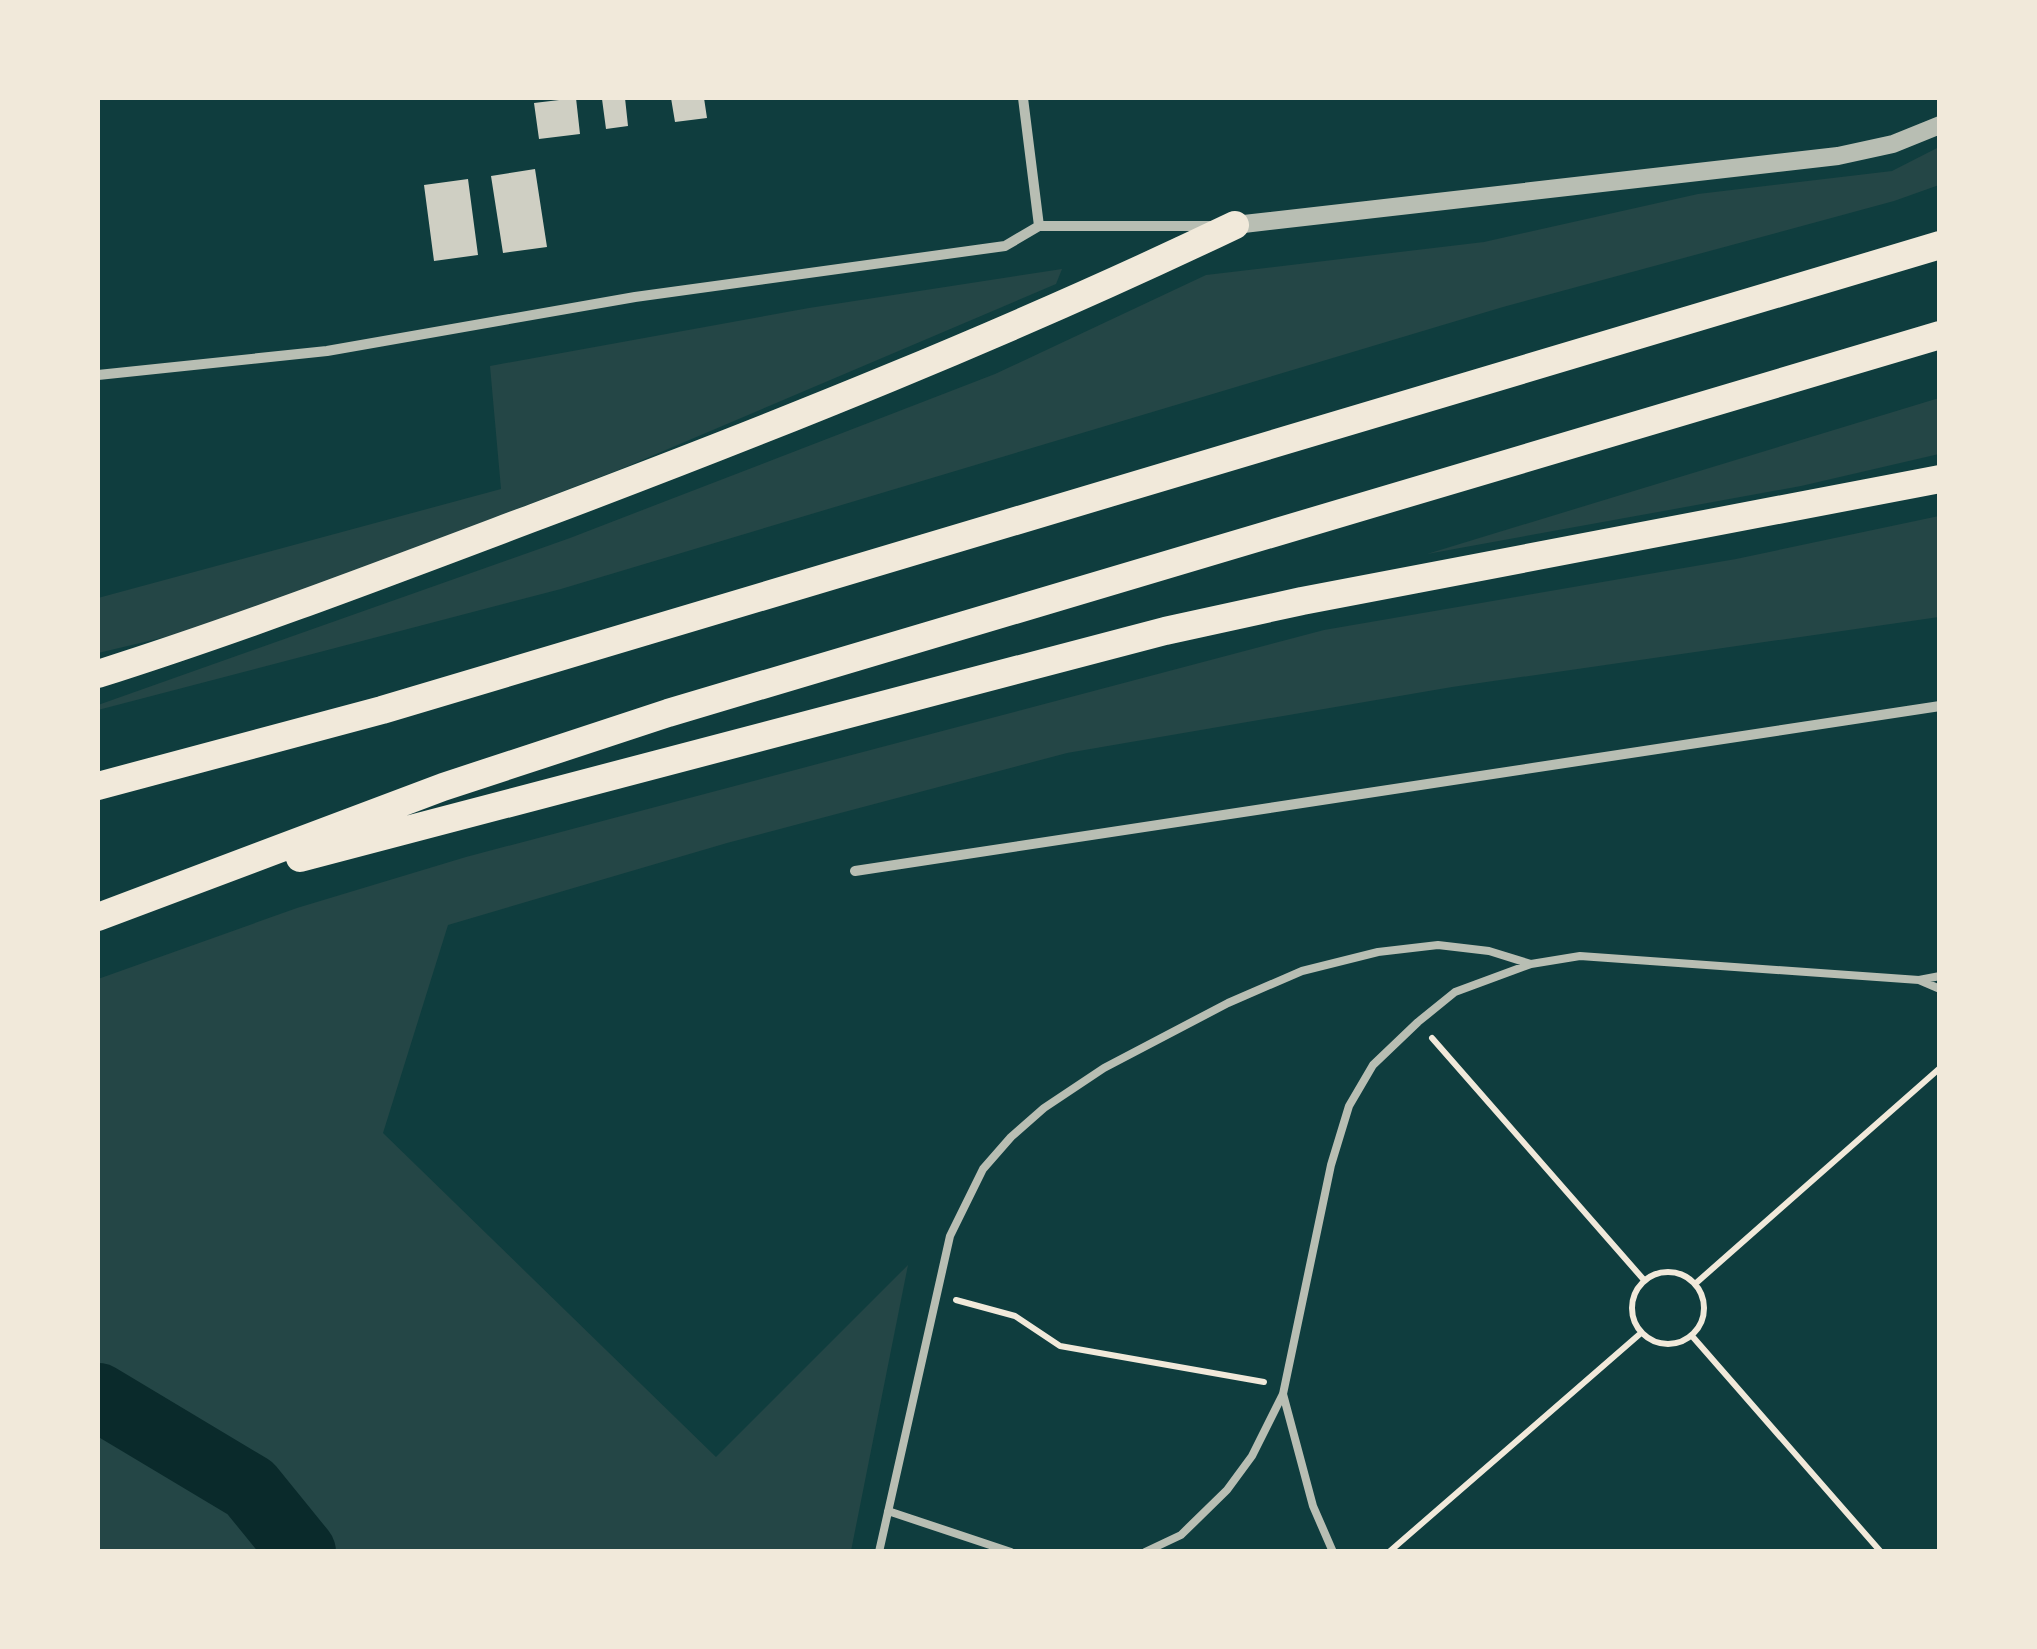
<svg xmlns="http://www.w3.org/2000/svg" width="2037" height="1649" viewBox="0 0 2037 1649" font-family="'Nunito Sans',sans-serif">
	<rect width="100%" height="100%" fill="#0f3d3e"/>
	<path fill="#244646" d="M1939 147V185L1894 201 1503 307 561 589 98 710V705L570 538 995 374 1206 275 1484 242 1698 194 1892 171Z
		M1062 269 1056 284 621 469 212 626 98 653V598L501 489 490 366 809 308Z
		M1939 398V454L1801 486 1427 554Z
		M1939 516V617L1452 687 1067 753 727 843 448 925 383 1133 716 1457 908 1265 851 1551H98V979L297 908 466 857 1324 630 1736 559Z"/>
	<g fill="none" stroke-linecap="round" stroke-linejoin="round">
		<path stroke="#0a2a2b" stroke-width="68" d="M98 1397 250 1488 302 1552"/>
	</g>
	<path fill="#cfcfc3" d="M576 98 580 134 539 139 534 103Z
		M625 98 628 126 606 129 602 99Z
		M671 98H704L707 118 675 122Z
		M535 169 547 247 503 253 491 176Z
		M468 179 478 255 434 261 424 185Z"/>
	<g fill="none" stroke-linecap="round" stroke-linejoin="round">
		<path stroke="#f1e9da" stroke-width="6" d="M1432 1038 1644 1280
			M1632 1308a36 36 0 1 1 72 0a36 36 0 1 1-72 0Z
			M1695 1284 1940 1068
			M956 1300 1015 1316 1060 1346 1264 1382
			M1692 1336 1881 1552
			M1389 1552 1641 1333"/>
		<path stroke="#b8beb3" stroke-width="8" d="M1919 980 1940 976
			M1283 1394 1313 1506 1333 1552
			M888 1511 1011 1552
			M879 1552 950 1236 983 1169 1011 1137 1044 1108 1104 1068 1228 1003 1302 971 1378 952 1438 945 1489 951 1531 964
			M1145 1552 1181 1535 1227 1490 1252 1456 1283 1394 1331 1165 1349 1106 1373 1065 1418 1022 1455 992 1531 964 1580 956 1919 980 1940 989"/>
		<path stroke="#b8beb3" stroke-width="10" d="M1023 98 1039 226
			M98 375 327 351 635 297 1005 246 1039 226H1212
			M855 871 1940 706"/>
		<path stroke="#b8beb3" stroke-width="18" d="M1235 225 1838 156 1893 144 1940 125"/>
		<path stroke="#f1e9da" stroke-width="28" d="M98 674C246 627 392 571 538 516 774 427 1007 334 1235 225
			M98 786 382 710 1940 245
			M300 858 1165 631 1302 601 1940 479
			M98 917 443 787 668 713 1940 335"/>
	</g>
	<rect width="2037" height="1649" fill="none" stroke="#f1e9da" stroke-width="200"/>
</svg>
